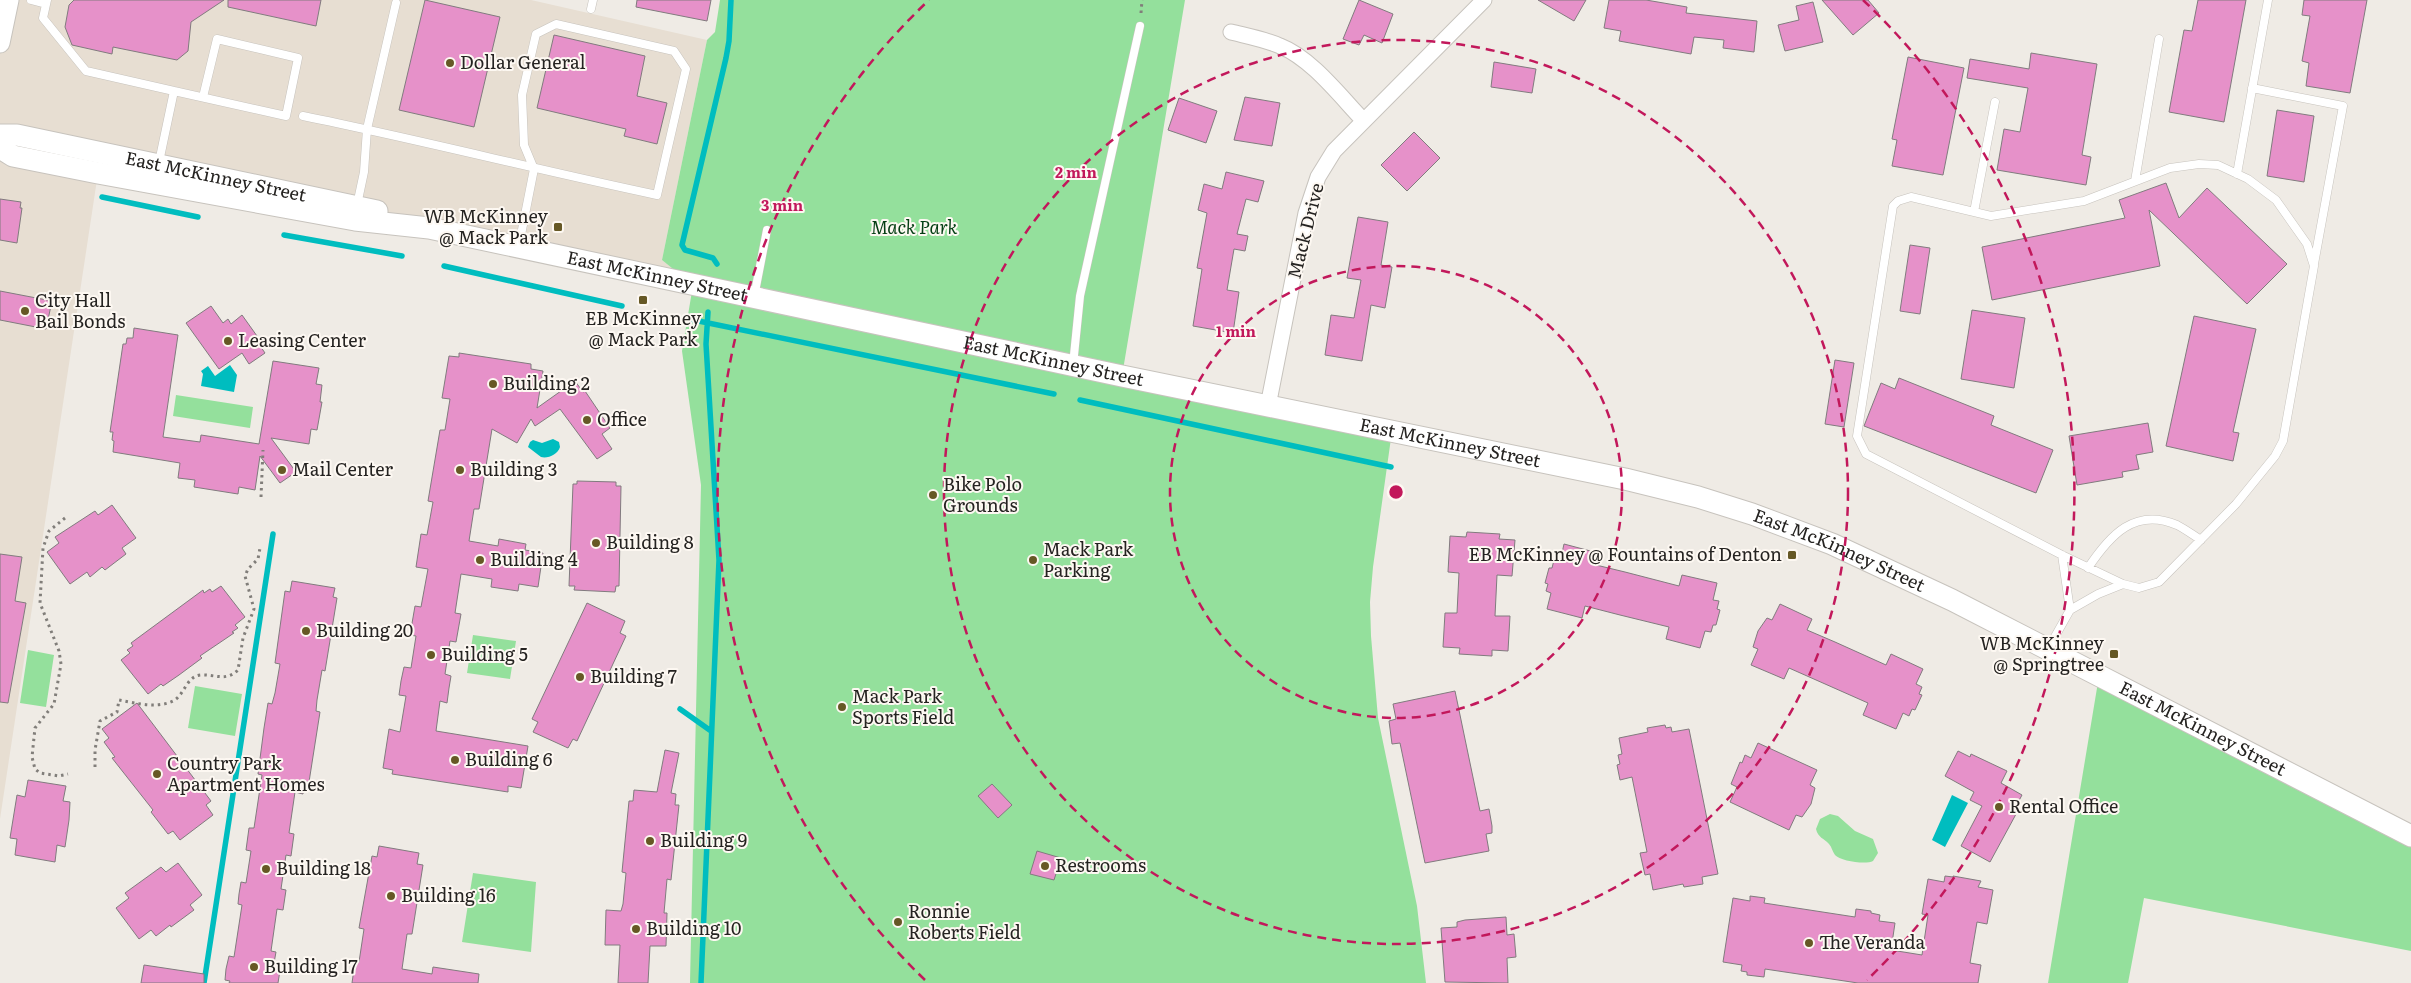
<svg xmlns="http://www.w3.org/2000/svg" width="2411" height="983" viewBox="0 0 2411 983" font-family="Literata,serif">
	<rect width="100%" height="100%" fill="#efebe5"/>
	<path fill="#e7ded2" d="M0 0H531L707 40 662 260 694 285 98 173 0 819Z"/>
	<path fill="#94e09c" d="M720 0H1185L1122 376 1392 431 1373 567 1370 602 1371 636 1378 718 1417 906 1426 983H690L701 485 682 351 693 285 662 260 707 40 715 32Z
		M176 395 253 407 250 428 173 416Z
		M473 635 516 641 510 679 467 673Z
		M28 650 54 655 46 707 20 703Z
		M2099 676 2411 836V951L2144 898 2128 983H2048Z
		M195 686 242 694 235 736 188 728Z
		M1830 814 1838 816 1855 831 1873 839 1878 853 1873 861C1866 865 1840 861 1835 855 1832 851 1832 847 1829 844 1824 838 1818 838 1816 829L1820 819Z
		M473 873 536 882 531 952 462 942Z"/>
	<path fill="#00bdbf" d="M230 365 237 375 234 392 201 386 203 374 201 371 208 366 215 376Z
		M553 439 559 442 560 447C558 454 548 459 541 457L528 447 530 442 533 440 542 443Z
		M1952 795 1968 803 1945 847 1932 840Z"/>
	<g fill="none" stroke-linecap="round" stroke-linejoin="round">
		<path stroke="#00bdbf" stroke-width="5.5" d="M102 197 198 217
			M284 235 402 256
			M717 264 713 258 685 250 682 245 726 58 729 41 731 0
			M444 266 622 306
			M684 318 1054 394
			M1080 400 1391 467
			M680 709 711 731
			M204 983 273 534
			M701 983 719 560 706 344 708 312"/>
	</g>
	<path fill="#e691c9" stroke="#817b7e" d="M74 0H224L191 22 188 51 177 60 113 47 112 54 72 45 65 27 69 5Z
		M228 0H321L316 26 228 7Z
		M425 0 500 17 474 127 399 110Z
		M637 0H711L707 21 636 7Z
		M1359 0 1393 14 1382 43 1364 35 1359 45 1343 39Z
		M1538 0H1586L1574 21Z
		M1609 0H1646L1687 7 1686 13 1757 21 1754 52 1723 48 1724 40 1694 37 1691 54 1619 41 1621 31 1604 28Z
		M1822 0H1868L1879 13 1853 35Z
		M2198 0H2246L2224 122 2169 112 2184 30 2192 31Z
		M2304 0H2367L2350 93 2306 86 2309 63 2302 61 2310 16 2302 15Z
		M1813 2 1823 42 1785 51 1778 25 1799 20 1796 6Z
		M554 35 645 56 637 96 667 103 657 144 624 136 626 129 537 108Z
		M2031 53 2097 64 2082 155 2091 157 2086 185 1997 170 2004 129 2020 132 2028 88 1967 78 1970 59 2029 69Z
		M1908 57 1964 68 1943 175 1892 166 1897 140 1892 139Z
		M1494 62 1536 69 1532 93 1491 87Z
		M1245 97 1280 103 1272 146 1234 140Z
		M1179 98 1217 111 1206 143 1168 130Z
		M2277 110 2314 116 2304 182 2267 176Z
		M1414 132 1440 158 1407 191 1381 165Z
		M1226 172 1264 181 1258 202 1246 199 1237 234 1248 236 1245 251 1234 249 1227 290 1239 292 1233 333 1193 326 1202 269 1197 268 1207 213 1198 210 1204 184 1222 189Z
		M2166 183 2179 218 2207 188 2287 264 2247 304 2149 210 2160 266 1992 300 1982 247 2125 218 2119 200Z
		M0 199 21 202 20 208H22L17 243 0 240Z
		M1358 217 1388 222 1381 265 1392 267 1385 308 1371 305 1362 361 1325 355 1331 315 1354 318 1361 280 1347 278Z
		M1910 245 1930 248 1920 314 1900 311Z
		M0 291 52 301 46 329 0 320Z
		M211 306 223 323 228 319 231 324 242 315 257 336 254 337 265 353 249 364 242 353 219 369 186 323Z
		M1972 310 2025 318 2014 388 1961 379Z
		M2194 316 2256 329 2233 432 2239 433 2233 461 2166 446Z
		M134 328 178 335 163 437 200 442 201 435 259 444 273 361 319 368 316 384 322 385 320 402H322L317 430 311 429 309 444 271 438 296 472 280 483 260 456 255 490 239 487 238 494 194 487 195 480 178 478 180 463 113 452 114 441 112 440 113 432H110L123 344H126L127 338H133Z
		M459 353 531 364V369L543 371 537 408 575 381 583 392 585 391 610 428 602 434 612 449 597 459 560 409 535 426 531 419 517 443 492 429 479 509H474L469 541 498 546 499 539 526 544 525 550 543 553 538 587 519 584 518 591 491 587 492 579 461 574 455 613 461 614 456 642 450 641 445 674 451 676 449 688 447 703 440 701 436 731 528 746 521 788 508 786V792L392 774 393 770 383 768 389 729 400 732 406 696 399 695 401 681 404 667 411 668 416 636 410 635 415 606 421 607 428 569 416 567 421 534 427 535 433 502 428 501 440 430H445L450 399 442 398 449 356 459 357Z
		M1835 360 1854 363 1844 427 1825 424Z
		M1899 378 1994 416 1991 425 2053 450 2036 493 1864 426 1881 383 1895 389Z
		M2148 423 2153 452 2136 455 2139 469 2122 472 2123 477 2077 485 2069 436Z
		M577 481 616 482V486H621L619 586H616L615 592 574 590 575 586H569L573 484H577Z
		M112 505 136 538 122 548 126 554 105 570 102 567 90 577 87 572 70 584 47 552 59 543 55 537 95 511 98 515Z
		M1467 532 1500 534 1499 539 1515 540 1512 576 1497 575 1495 616H1510L1508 651 1492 650V656L1459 654 1460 648 1443 647 1445 613H1457L1459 573 1448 572 1450 536 1466 537Z
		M1564 544 1598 553 1596 565 1625 572 1679 586 1682 575 1717 583 1713 600 1719 601 1717 609 1720 610 1716 625H1713L1711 632 1705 631 1700 648 1666 639 1669 627 1620 615 1585 606 1582 618 1547 609 1551 593 1546 591 1548 584 1545 583 1549 568H1552L1554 560 1560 562Z
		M0 554 22 557 15 601 26 603 8 703 0 702Z
		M292 581 335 588 333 597 337 598 325 671 322 670 317 700 316 711 320 712 309 782H304L303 794 295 792 289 833 294 834 291 856 286 855 281 889 286 890 283 910 277 909 271 951 276 952 274 963 281 964 278 983H229L230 981 225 980 226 969 229 956 234 957 242 905 238 904 239 894 241 882 246 883 251 851 246 850 249 828H254L262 775 258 774 264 728 268 703 272 704 275 693 280 664 275 663 285 591 290 592Z
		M221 586 245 617 235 625 238 628 232 632 234 633 200 656 202 658 179 675 163 686 161 684 148 694 121 660 130 653 127 650 133 646 131 643 203 590 204 593 210 589 212 592Z
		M587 603 625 621 620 633 626 636 577 741 573 739 568 748 533 732 538 722 532 719Z
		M1780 604 1812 619 1807 630 1835 642 1886 665 1891 654 1923 669 1916 684 1922 687 1919 694 1922 695 1915 710 1912 709 1909 716 1903 713 1896 729 1863 715 1868 703 1789 668 1784 679 1751 665 1758 649 1753 647 1758 631 1767 618 1772 620Z
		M1455 691 1480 811 1489 809 1492 826V833L1486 834 1489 851 1425 863 1400 743 1392 744 1389 721 1396 719 1393 704Z
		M137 703 211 801 206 805 213 815 180 840 173 831 168 834 151 812 153 810 112 758 115 757 104 742 109 738 102 729Z
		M1665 725 1666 728 1671 727 1672 732 1689 729 1718 874 1702 877 1703 884 1684 887 1683 884 1653 890 1650 874 1645 875 1640 853 1647 852 1632 777 1620 780 1617 765 1620 764 1618 755 1622 754 1619 738 1648 732 1647 728Z
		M1758 743 1817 770 1810 785 1815 788 1811 804 1802 817 1796 815 1789 830 1730 802 1737 787 1731 784 1740 762 1742 763 1745 755 1751 758Z
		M665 750 679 753 671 793 676 794 675 805H679L671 880 667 879 664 913H667L666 946H650L648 983H618L620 945H605L606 910 621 911 623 904 626 873 622 872 629 801H633L634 790 657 792Z
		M1958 751 1970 757 1971 754 2007 771 2001 783 2022 795 2015 808 2018 809 2015 816 1990 862 1961 846 1982 806 1970 800 1974 792 1945 776Z
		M28 780 66 786 63 801 70 802 69 820 65 847 57 845 55 862 15 855 17 839 10 838 17 795 25 797Z
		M992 784 1012 805 998 818 978 796Z
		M379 846 419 853 417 864 423 865 412 934H407L402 969 432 974 433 967 479 974 478 983H352L355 962H359L364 929 359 928 372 856 377 857Z
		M1037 851 1061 858 1054 880 1030 874Z
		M178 863 202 895 190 905 194 910 171 927 170 925 156 936 151 930 139 939 116 908 129 898 125 893 161 867 166 872Z
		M1945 876 1953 877V876L1981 881 1978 887 1993 890 1987 924 1977 922 1970 963 1981 965 1978 983H1858L1765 969 1764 977 1747 975V972L1741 971 1742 965 1723 962 1733 898 1750 901V896L1765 898 1764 903 1855 917 1856 909 1871 911V913L1880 915 1879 921 1895 923 1891 950 1922 955 1928 915 1922 914 1928 879 1944 882Z
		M1506 917 1507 935 1514 934 1516 957 1507 958 1508 983 1445 982 1441 928 1457 927V922L1465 920Z
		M144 965 204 974V983H141Z"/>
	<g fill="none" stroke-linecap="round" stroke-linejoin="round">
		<g stroke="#c7c3bd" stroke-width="9">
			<path id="service" d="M31 0 46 4
				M47 0 43 18 86 71 174 91 159 162
				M591 9 593 0
				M2252 88 2343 106 2314 264
				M174 91 286 116 298 58 217 39 203 97
				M303 116C421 140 538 170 657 195L686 69 674 51 556 24 536 34 522 95 524 145 534 169 519 245
				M2237 174 2268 0
				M2135 181 2159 39
				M357 205 364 172 367 129 396 3
				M1974 212 1995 102
				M754 297 767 230
				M1073 365 1080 296 1140 26
				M2062 555 2070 610
				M2088 568C2110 535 2135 507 2177 525 2185 529 2193 535 2201 540
				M2048 649 2070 610 2098 594 2123 584 2139 588 2159 582 2236 504 2275 456 2283 441 2314 266 2307 244 2276 200 2248 179 2218 165 2199 164 2170 168 2084 201 1991 216 1911 197 1898 201 1893 206 1857 436 1866 454 2062 555 2123 584"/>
		</g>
		<g stroke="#c7c3bd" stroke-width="17">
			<path id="minor" d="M1231 32C1247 36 1264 39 1280 46 1311 58 1340 96 1363 120
				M1268 406 1306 213 1318 177 1334 151 1484 0"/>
		</g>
		<g stroke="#c7c3bd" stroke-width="21">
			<path id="tertiary" d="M0 43 9 0"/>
		</g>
		<g stroke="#c7c3bd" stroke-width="23">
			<g id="secondary">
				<path id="s1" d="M0 135H17L377 211"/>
				<path id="s2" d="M0 148 13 156 98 173 355 220 429 228 1122 376 1625 479 1698 497 1752 514 1832 544 1952 600 2411 836"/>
			</g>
		</g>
		<path stroke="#817e7a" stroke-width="3" stroke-dasharray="2.5 4" stroke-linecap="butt" d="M1141 13 1142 0
			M261 497 263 450
			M65 518 49 531 43 548 40 603 59 651 61 664 54 704 35 728 32 757 35 769 40 773 59 776 68 774
			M95 767V750L100 721 117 712 119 700C136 703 156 709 173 701 185 695 186 676 201 675 214 674 226 682 238 670L243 638 254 609 245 576 248 569 258 559 260 548"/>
		<use href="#service" stroke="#fff" stroke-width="8"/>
		<use href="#minor" stroke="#fff" stroke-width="15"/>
		<use href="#tertiary" stroke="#fff" stroke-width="19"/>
		<use href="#secondary" stroke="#fff" stroke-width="21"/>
	</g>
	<g fill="none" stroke="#c2185b" stroke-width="2.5" stroke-dasharray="9 6">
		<circle cx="1396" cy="492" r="226"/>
		<circle cx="1396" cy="492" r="452"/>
		<path d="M925 980A678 678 0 0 1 929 0M1863 0A678 678 0 0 1 1867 980"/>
	</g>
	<g fill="#665825" stroke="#fdf8f2" stroke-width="2">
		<circle cx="450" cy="63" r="5"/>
		<rect x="553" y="222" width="10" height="10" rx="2.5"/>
		<rect x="638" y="295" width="10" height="10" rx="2.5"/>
		<circle cx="25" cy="311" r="5"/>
		<circle cx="228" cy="341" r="5"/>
		<circle cx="493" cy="384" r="5"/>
		<circle cx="587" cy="420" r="5"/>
		<circle cx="282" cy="470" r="5"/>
		<circle cx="460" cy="470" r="5"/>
		<circle cx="933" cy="495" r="5"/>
		<circle cx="596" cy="543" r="5"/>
		<rect x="1787" y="550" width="10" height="10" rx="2.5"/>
		<circle cx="480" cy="560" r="5"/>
		<circle cx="1033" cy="560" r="5"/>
		<circle cx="306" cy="631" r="5"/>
		<rect x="2109" y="649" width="10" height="10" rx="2.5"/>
		<circle cx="431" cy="655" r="5"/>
		<circle cx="580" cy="677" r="5"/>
		<circle cx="842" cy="707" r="5"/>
		<circle cx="455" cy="760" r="5"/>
		<circle cx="157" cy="774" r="5"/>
		<circle cx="1999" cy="807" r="5"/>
		<circle cx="650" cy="841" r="5"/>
		<circle cx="1045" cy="866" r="5"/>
		<circle cx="266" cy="869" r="5"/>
		<circle cx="391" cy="896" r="5"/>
		<circle cx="898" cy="922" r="5"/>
		<circle cx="636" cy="929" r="5"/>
		<circle cx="1809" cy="943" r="5"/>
		<circle cx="254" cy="967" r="5"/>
	</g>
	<g text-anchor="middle" stroke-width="4" stroke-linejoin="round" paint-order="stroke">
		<g font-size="18" fill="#252321" stroke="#fdf8f2" text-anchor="start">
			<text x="460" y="69">Dollar General</text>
			<text x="548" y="223" text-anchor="end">WB McKinney<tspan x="548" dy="21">@ Mack Park</tspan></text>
			<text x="35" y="307">City Hall<tspan x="35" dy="21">Bail Bonds</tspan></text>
			<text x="643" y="325" text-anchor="middle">EB McKinney<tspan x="643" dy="21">@ Mack Park</tspan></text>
			<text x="238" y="347">Leasing Center</text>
			<text x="503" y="390">Building 2</text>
			<text x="597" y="426">Office</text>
			<text x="292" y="476">Mail Center</text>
			<text x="470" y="476">Building 3</text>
			<text x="943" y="491">Bike Polo<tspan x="943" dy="21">Grounds</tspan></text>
			<text x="606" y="549">Building 8</text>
			<text x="1043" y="556">Mack Park<tspan x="1043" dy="21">Parking</tspan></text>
			<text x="1782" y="561" text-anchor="end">EB McKinney @ Fountains of Denton</text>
			<text x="490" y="566">Building 4</text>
			<text x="316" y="637">Building 20</text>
			<text x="2104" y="650" text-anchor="end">WB McKinney<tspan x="2104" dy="21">@ Springtree</tspan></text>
			<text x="441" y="661">Building 5</text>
			<text x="590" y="683">Building 7</text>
			<text x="852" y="703">Mack Park<tspan x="852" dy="21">Sports Field</tspan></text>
			<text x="465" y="766">Building 6</text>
			<text x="167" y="770">Country Park<tspan x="167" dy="21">Apartment Homes</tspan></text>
			<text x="2009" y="813">Rental Office</text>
			<text x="660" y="847">Building 9</text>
			<text x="1055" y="872">Restrooms</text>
			<text x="276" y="875">Building 18</text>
			<text x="401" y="902">Building 16</text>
			<text x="908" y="918">Ronnie<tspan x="908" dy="21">Roberts Field</tspan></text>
			<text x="646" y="935">Building 10</text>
			<text x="1819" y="949">The Veranda</text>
			<text x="264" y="973">Building 17</text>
		</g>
		<g font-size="18" fill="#252321" stroke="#fdf8f2">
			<text dy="6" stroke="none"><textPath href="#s1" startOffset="220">East McKinney Street</textPath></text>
			<text transform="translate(1306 231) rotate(-76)" y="6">Mack Drive</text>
			<text dy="6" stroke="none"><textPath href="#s2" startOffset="671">East McKinney Street</textPath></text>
			<text dy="6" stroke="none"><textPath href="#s2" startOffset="1076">East McKinney Street</textPath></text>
			<text dy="6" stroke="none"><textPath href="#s2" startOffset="1481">East McKinney Street</textPath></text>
			<text dy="6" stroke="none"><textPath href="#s2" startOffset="1886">East McKinney Street</textPath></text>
			<text dy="6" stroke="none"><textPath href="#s2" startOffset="2291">East McKinney Street</textPath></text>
		</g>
		<g font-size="18" font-style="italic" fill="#033e13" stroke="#fdf8f2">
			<text x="914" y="234">Mack Park</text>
		</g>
	</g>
	<circle cx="1396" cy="492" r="8" fill="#c2185b" stroke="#fdf8f2" stroke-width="2.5"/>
	<g font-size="15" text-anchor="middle" font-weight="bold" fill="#c2185b" stroke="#fdf8f2" stroke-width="4" stroke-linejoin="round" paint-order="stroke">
		<text x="1076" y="178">2 min</text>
		<text x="782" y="211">3 min</text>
		<text x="1236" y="337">1 min</text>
	</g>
</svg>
